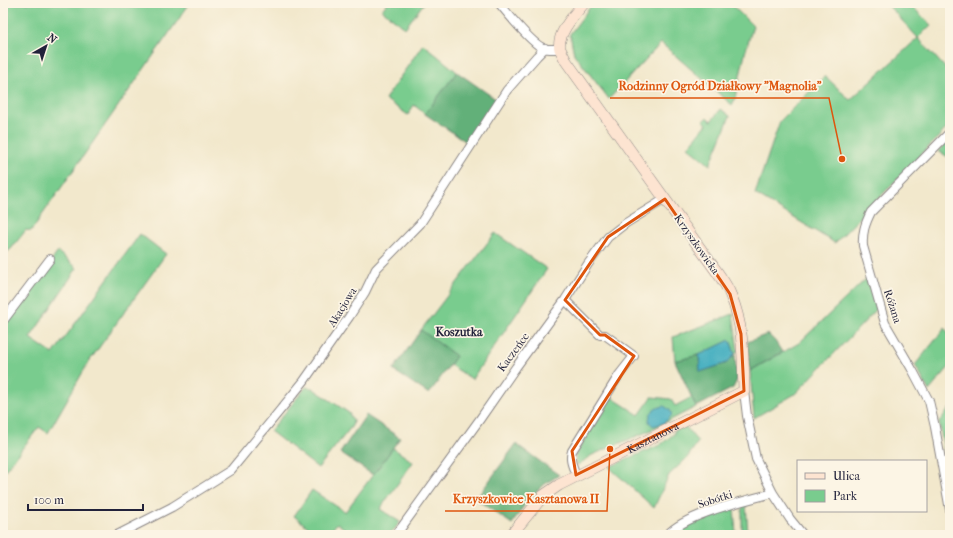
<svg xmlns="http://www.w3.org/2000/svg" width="953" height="538" viewBox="0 0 953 538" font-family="'IM FELL French Canon',serif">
	<rect width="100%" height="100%" fill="#fcf5e5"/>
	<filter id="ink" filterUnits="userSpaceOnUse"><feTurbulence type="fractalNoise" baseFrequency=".025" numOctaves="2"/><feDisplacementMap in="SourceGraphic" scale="8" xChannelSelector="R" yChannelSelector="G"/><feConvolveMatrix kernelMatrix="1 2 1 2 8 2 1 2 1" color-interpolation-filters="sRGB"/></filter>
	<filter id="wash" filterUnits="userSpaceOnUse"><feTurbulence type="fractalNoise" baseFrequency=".012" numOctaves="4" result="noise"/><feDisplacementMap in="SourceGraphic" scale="16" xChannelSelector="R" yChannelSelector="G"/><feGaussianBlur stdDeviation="0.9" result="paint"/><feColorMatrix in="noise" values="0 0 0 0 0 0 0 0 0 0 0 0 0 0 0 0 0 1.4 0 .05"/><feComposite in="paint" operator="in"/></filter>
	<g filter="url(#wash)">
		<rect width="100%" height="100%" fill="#f2e8cc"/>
		<path fill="#79cc8e" stroke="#4e7764" d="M3 3H190L31 231 26 230 11 249 3 255Z
			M387 3H424L405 28 382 10Z
			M593 3H730L753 26 745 53 735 99 732 105 661 43 609 99 574 54 570 34Z
			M886 3H909L931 25 918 38 950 73V125L835 243 755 194 780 121 825 76 850 100 918 38Z
			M423 44 457 72 425 114 414 105 408 115 385 99Z
			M721 109 730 116 710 165 688 147 707 124 703 121 707 117 711 121Z
			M948 141 950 143V158L938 151Z
			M495 233 547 269 472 379 450 365 456 356 421 330C446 298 470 265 495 233Z
			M140 234 166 254 88 363 48 433 39 427 3 473V324L58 252 77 268 30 338 53 354Z
			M867 278 876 310 795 394 754 418 750 371 799 343Z
			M733 314 738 351 735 354 730 340 699 355 675 361 673 337Z
			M945 328 950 336V366L929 391 915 365Z
			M306 387 312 388 349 413 353 421 352 426 318 468 270 431Z
			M611 397 639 415 652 397 671 399 675 406 692 397 696 407 649 431 592 455 578 465 575 460 578 450Z
			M950 408V447L945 454 939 422Z
			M685 426 698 442 687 458 669 475 654 508 609 467 660 445 674 434V431Z
			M393 448 413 462 380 509 400 522 390 535H353L337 523 328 535H318L294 516 312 490 345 512Z
			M746 503 748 535H742V505Z
			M734 507 736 535H680L677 531 688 524Z"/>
		<path fill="#62b079" stroke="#42695a" d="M457 72 497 100 468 143 425 114Z
			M421 330 456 356 429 394 393 370Z
			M768 334 775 341 782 352 750 371 747 342Z
			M735 354 737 380 733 388 696 407 675 361 699 355 700 372 727 363Z
			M366 415 400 438 373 475 340 453Z
			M516 444 559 475 545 484 527 501 512 524 476 499Z"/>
		<path fill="#42aec0" stroke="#32687e" d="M730 340 735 354 727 363 700 372 699 355Z
			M664 406 670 410 672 415 664 423 653 426 649 422C649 411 655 408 664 406Z"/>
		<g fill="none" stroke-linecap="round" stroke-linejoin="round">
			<path stroke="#42aec0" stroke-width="2.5" d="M743 530 744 535"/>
		</g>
	</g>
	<g filter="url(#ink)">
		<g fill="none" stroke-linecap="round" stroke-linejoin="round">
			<g stroke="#8a8584" stroke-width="10">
				<path id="street" d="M499 3C508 14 529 40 541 47 547 50 554 49 560 49
					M950 132 871 212C865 224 862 233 863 246L885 323 913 371 929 401 935 427 950 510
					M565 300 600 335H605L634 356 619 375 572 451C569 460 573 467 576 475
					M3 321 50 259
					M744 391 747 416 756 459 773 493 790 519 803 535
					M117 535 172 507 231 470 304 381 349 317 365 292 376 269 420 224 507 90 537 56 545 48
					M396 535 480 419 516 367 565 300 588 264 608 237 626 223 665 199
					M667 535C687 513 745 501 773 493"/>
			</g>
			<g stroke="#8a8584" stroke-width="12">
				<g id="secondary">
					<path id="s1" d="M511 535 543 496 559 485 744 391C743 359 744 326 731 296 728 287 722 279 717 272L566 61C564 57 562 53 560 49 556 34 575 14 584 3"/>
				</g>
			</g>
			<use href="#street" stroke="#fff" stroke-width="8"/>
			<use href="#secondary" stroke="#fde4d1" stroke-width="11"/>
		</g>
	</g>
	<path fill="none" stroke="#de560e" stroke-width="3" stroke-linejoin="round" d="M665 199 730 294 741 334 744 391 576 475 572 451 634 356 605 335H600L565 300 608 237Z"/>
	<g text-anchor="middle" stroke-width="3.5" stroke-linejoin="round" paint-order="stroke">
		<g font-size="11" fill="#22223b" stroke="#fcf5e5">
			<text transform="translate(697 244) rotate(55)" y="4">Krzyszkowicka</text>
			<text transform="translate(893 306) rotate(72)" y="4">Różana</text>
			<text transform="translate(342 307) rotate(-58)" y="4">Akacjowa</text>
			<text transform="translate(513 352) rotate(-54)" y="4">Kaczeńce</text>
			<text dy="4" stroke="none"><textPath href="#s1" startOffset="175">Kasztanowa</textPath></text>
			<text transform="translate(715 499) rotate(-18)" y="4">Sobótki</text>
		</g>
		<g font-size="12" font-weight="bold" fill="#22223b" stroke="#fcf5e5">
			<text x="459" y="336">Koszutka</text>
		</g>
	</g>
	<path fill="none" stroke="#de560e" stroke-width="1.5" d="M842 159L829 98H610M610 449L607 511H445"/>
	<g fill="#de560e" stroke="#fcf5e5" stroke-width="1.5">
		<circle cx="842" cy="159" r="4"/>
		<circle cx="610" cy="449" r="4"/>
	</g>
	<g font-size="12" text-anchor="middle" font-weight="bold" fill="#de560e" stroke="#fcf5e5" stroke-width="3.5" stroke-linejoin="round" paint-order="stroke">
		<text x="720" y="90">Rodzinny Ogród Działkowy "Magnolia"</text>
		<text x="526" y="503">Krzyszkowice Kasztanowa II</text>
	</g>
	<rect width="953" height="538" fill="none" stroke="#fcf5e5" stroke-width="16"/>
	<rect x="797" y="460" width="130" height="52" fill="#fcf5e5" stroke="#a5a1a1"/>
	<rect x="805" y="473" width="20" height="6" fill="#fde4d1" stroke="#a5a1a1"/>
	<text x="833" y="480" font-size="12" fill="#22223b">Ulica</text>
	<rect x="805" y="490" width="20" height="12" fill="#79cc8e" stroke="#a5a1a1"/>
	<text x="833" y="500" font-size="12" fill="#22223b">Park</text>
	<g transform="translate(46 46) rotate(39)" stroke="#fcf5e5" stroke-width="3" paint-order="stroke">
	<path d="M0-3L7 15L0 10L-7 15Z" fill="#22223b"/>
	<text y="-6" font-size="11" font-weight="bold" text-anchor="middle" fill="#22223b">N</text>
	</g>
	<path d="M28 504v6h115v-6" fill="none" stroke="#22223b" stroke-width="2"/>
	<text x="34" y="504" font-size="12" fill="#22223b" stroke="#fcf5e5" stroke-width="3" paint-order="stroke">100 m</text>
</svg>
